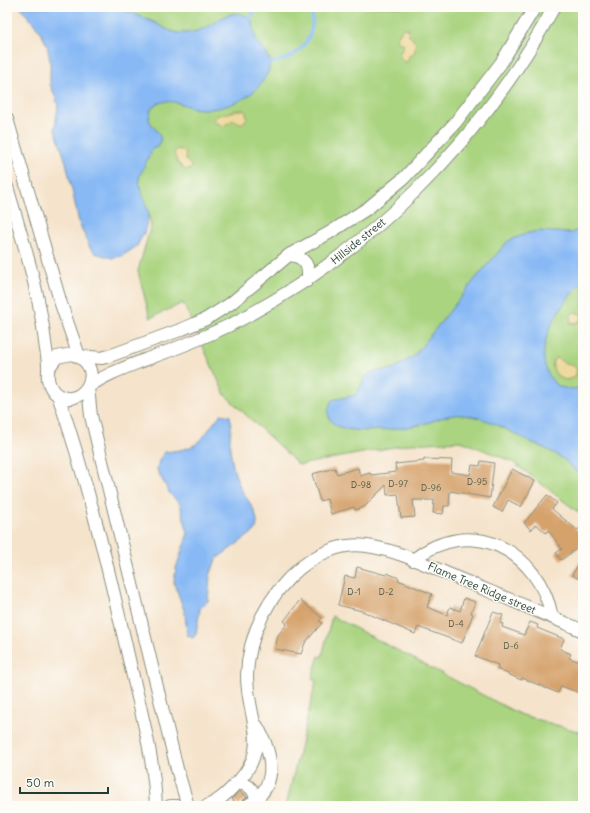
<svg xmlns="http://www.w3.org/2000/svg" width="590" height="813" viewBox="0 0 590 813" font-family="Delius,sans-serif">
	<rect width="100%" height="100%" fill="#fdfcf7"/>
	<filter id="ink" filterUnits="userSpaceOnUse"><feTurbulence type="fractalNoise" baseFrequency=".025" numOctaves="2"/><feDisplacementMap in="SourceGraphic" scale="8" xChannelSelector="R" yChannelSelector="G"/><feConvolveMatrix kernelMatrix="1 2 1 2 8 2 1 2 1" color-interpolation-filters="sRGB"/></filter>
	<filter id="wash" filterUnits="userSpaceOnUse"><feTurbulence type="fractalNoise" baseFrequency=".012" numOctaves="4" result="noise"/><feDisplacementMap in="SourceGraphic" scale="16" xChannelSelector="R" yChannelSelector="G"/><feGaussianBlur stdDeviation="0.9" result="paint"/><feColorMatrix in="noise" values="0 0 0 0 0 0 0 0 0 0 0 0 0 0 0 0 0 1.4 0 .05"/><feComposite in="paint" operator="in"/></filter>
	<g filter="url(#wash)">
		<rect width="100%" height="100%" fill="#f5e3cb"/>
		<path fill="#aad480" stroke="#64885a" d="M89 7H583V516L513 462 461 441 410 444 299 465 225 395 183 303 150 318 138 271 151 225Z
			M332 616 519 714 583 733V806H286L316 681 312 678 319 656 322 657Z"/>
		<path fill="#eeda9e" stroke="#868c69" d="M403 28 408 29 409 35 416 43 414 54 409 56 407 62H404L399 55 404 44 398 42 396 39Z
			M239 110H244L246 112 247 118 242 124 234 120 223 126 213 121 216 116Z
			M177 149 185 151 186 161 192 166 191 169 185 170 177 162 174 153Z
			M574 312 581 314 582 317 579 322 570 324 571 315Z
			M556 358 559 359 565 364C570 365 574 364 577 370L575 377 566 380C557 378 551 370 553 360Z"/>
		<path fill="#88b9f5" stroke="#547b94" d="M20 7C41 7 62 7 84 7 92 7 103 6 111 7 124 10 139 15 151 21 162 25 170 34 182 33 187 33 194 32 200 30 213 26 226 10 241 14 257 17 252 33 258 43 262 50 270 54 270 64 269 75 259 87 251 94 237 104 219 110 202 109 185 109 167 92 151 109L149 120C154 130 164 134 159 146L152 149 151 152 139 177 140 188 149 214 144 233 137 246 122 256 112 258 95 253 90 248 79 222 66 162 55 129 58 104 50 84V61L47 45 40 31Z
			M583 227V282C560 304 529 349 552 380 559 390 572 390 583 387V478C576 472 570 465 563 459 552 451 537 445 525 439 505 429 486 417 463 415 447 413 434 422 419 425 399 429 309 444 332 400L356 395 367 375 373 372 393 369 414 356 476 278 508 241 528 233 539 231 571 233Z
			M221 414 230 416C233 427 229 437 230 447 231 459 234 473 239 484 245 500 263 514 255 531L216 559 210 576 208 601 200 609 196 634 193 638 187 635 185 613 174 582 176 568 188 533 180 504 170 494 157 470 159 460 165 452C204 448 198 441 221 414Z"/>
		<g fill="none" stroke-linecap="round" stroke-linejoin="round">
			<path stroke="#88b9f5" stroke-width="3.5" d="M250 19 256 7
				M270 63C299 59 318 37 311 7"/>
		</g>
		<g id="blocks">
			<path fill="#d5a26c" d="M424 459 452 460 451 472 470 475 472 465 480 466 481 461 494 463 490 498 450 491 449 506H444L443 514 433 513 434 500H413L415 517 401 518 398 494 387 495 386 485 364 507 355 510 354 507 331 514 327 499 320 501 312 474 335 468 337 474 358 468 360 476 370 473 371 475 396 472 395 464 424 461Z
				M512 469 535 481 521 507 508 500 502 512 493 507Z
				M547 495 557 503 552 509 577 530 583 526V544L561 560 556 553 562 549 548 530 546 533 536 524 531 530 524 523Z
				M583 556V581L572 575Z
				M357 567 386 575 387 573 399 578 398 580 432 594 427 607 447 615 450 607 460 611 464 598 475 602 471 613 473 614 462 643 418 627 415 634 362 611 338 605 345 576 355 578Z
				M300 600 322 618 319 621 322 623 305 643 301 654 275 649 278 635 287 624 284 621Z
				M493 612 503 615 500 623 503 624 502 627 524 635 530 622 538 625 537 628 564 639 560 649 571 654 569 658 583 663V694L561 686 558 693 522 678 521 680 497 669 498 665 475 656Z
				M239 791 247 797 238 805 232 799Z"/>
		</g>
	</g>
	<g filter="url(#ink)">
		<use href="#blocks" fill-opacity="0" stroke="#8a9080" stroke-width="1"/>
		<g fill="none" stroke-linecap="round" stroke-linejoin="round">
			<g stroke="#8a9080" stroke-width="14">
				<path id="minor" d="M7 119 61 304 79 356 102 358 112 355 180 330 206 319 230 304 289 255 329 233 368 208 404 178 455 123 501 63 535 7
					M7 187C22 238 39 289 45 342 46 351 49 363 48 372 47 380 49 386 54 392 79 415 112 367 72 354L57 357 48 369
					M289 255C304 256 311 266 307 281
					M58 395C87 480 108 567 128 655 139 704 154 755 156 806
					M413 560C470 514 539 550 552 617
					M235 784C247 782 255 789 256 801L252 805
					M170 806H181
					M188 806 177 769 91 416 88 387C106 374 127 367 147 359 175 349 203 338 230 325 367 255 481 142 554 7
					M207 806C218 802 226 794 234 786 274 747 247 720 247 676 248 634 269 594 300 568 319 553 342 542 367 546 397 550 427 565 455 577 498 595 541 612 583 631
					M247 806C280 786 273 755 257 726"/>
			</g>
			<use href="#minor" stroke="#fff" stroke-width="12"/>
		</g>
	</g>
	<g text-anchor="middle" stroke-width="3" stroke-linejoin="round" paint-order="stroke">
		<g font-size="9" fill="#4c5642">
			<text x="477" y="485">D-95</text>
			<text x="398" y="487">D-97</text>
			<text x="361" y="488">D-98</text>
			<text x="431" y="491">D-96</text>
			<text x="354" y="595">D-1</text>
			<text x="386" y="595">D-2</text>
			<text x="456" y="627">D-4</text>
			<text x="511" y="649">D-6</text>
		</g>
		<g font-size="11" fill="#1f3d34" stroke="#fdfcf7">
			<text transform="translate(358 241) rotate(-39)" y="4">Hillside street</text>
			<text transform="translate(482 588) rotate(23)" y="4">Flame Tree Ridge street</text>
		</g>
	</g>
	<rect width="590" height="813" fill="none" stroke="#fdfcf7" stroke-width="24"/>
	<path d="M20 787v6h88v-6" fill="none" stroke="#1f3d34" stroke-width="2"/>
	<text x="26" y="787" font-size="12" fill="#1f3d34" stroke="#fdfcf7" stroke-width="3" paint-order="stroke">50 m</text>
</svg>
